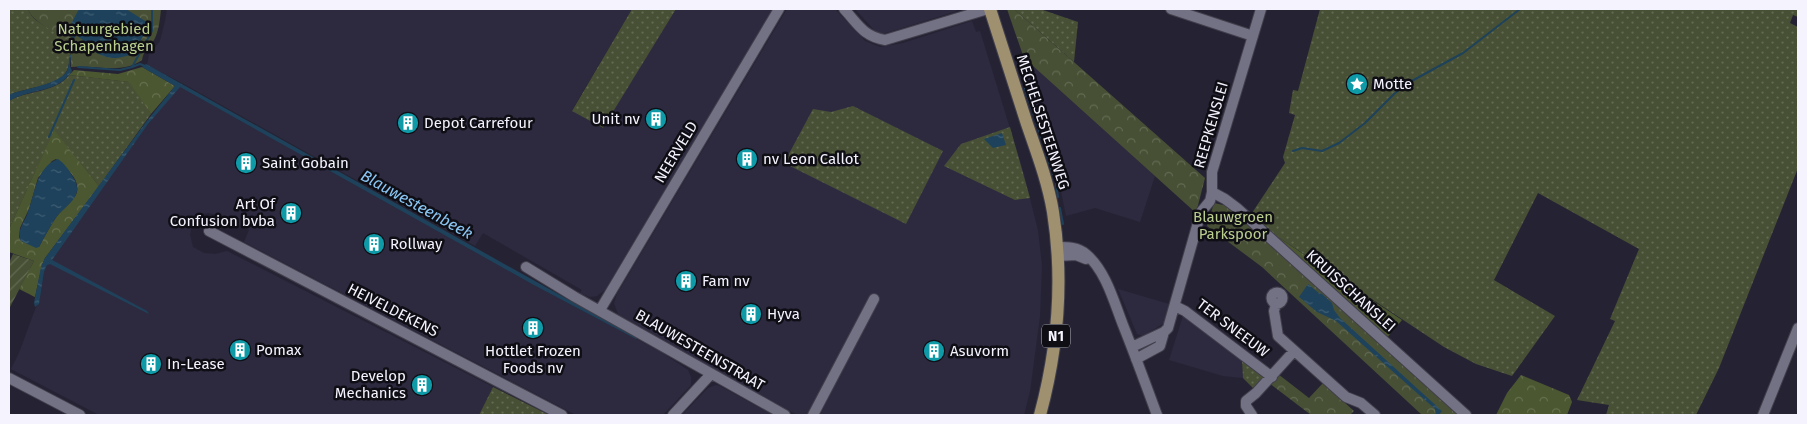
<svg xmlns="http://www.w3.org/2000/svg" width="1807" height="424" viewBox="0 0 1807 424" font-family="'Fira Sans',sans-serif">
	<defs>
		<pattern id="grass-dots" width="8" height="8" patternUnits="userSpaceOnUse" patternTransform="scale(1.25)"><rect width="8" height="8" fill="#475034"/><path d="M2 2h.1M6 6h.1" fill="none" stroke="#626a52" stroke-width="1.8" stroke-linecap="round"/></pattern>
		<pattern id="forest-crowns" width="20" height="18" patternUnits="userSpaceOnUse" patternTransform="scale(1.25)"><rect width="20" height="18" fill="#4b5730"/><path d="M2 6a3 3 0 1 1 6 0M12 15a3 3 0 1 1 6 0" fill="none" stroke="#66704f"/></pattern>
		<pattern id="park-crowns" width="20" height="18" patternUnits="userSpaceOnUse" patternTransform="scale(1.25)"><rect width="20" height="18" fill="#475034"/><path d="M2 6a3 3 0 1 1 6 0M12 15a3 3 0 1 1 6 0" fill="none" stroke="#626a52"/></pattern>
		<pattern id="garden-furrows" width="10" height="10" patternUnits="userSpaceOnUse" patternTransform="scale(1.25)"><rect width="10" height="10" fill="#475034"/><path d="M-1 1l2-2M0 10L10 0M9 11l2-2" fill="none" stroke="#626a52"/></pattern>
		<pattern id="water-ripples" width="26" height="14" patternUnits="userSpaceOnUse" patternTransform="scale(1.25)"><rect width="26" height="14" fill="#1e425b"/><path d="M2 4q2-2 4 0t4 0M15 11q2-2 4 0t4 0" fill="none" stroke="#3f5e74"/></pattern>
	</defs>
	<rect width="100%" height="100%" fill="#252333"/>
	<path fill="#2d2a40" d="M167 9H632L572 110 602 128 676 9H773L605 290 597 296 590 297 580 293 582 290 483 233 475 246 182 83 147 65 149 55 160 41 165 21Z
		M787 9H835L865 41 880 47 903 43 972 21 976 32 980 31 1024 174 1038 231 1042 265 1040 316 1030 391 1024 415H820L877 300 870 296 807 415H797L618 314 614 303 617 294Z
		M855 9H955L957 11 886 33H881L875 31Z
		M1033 66 1155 176 1140 222 1095 208 1066 216 1057 171 1023 68Z
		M180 87 532 284 661 352 688 370 691 377V385L663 415H576L244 242 249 230 222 216 208 213 201 214 192 224 190 235 193 247 204 253 215 254 227 251 493 387 479 415H99L11 369 19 353 36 307 39 304 44 272 47 265 148 124 177 88Z
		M1118 289 1169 304 1164 323 1143 336 1137 334Z
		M1183 316 1242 360 1243 378 1223 376 1169 360Z
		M716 385 720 386 773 415H682L708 388Z"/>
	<path fill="url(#grass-dots)" d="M9 9H28C34 28 65 29 72 47 71 51 69 68 66 72 58 86 23 88 9 95Z
		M632 9H676L603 128 572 111Z
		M1014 9H1040L1078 22 1074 62Z
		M1320 9H1798V17L1793 15 1790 23 1798 27V168L1719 368 1696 415H1606L1609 405 1577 400 1615 321 1610 319 1639 249 1538 193 1494 280 1555 316 1512 376 1476 364 1444 347 1260 225 1250 216 1285 163 1283 157 1295 115 1289 113 1293 90 1298 91Z
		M69 75 130 82 151 114 99 186 54 131 9 229V101C27 90 56 93 69 75Z
		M853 106 943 151 906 224 784 163 813 109 831 112Z
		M1010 127 1030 198 1015 200 944 166 961 144Z
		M1242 360 1264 378 1255 390 1243 378Z
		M493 387 549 415H479Z"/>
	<path fill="url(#forest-crowns)" fill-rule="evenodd" d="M142 67 175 86 151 114 129 82 69 75 74 70 118 74Z
		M54 130 99 186 45 258 42 265 35 297 19 289 34 261 9 252V229ZM56 159C67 168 85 183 74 198 68 206 60 211 55 219 49 228 44 238 39 247L21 241 19 237 20 228 29 209 38 178 52 161Z
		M1260 225 1402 320 1386 339Z
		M1521 375 1569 395 1572 402 1567 415H1496L1507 393Z"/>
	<path fill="url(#park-crowns)" d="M28 9H161C160 19 159 31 154 40 149 48 144 49 142 60 121 75 94 64 71 67V43C60 33 32 23 28 9Z
		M1007 9H1014L1205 178 1196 213 1033 66 1027 67Z
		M1225 199 1466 415H1422L1262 267 1207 226 1214 203 1223 205Z
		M1278 374 1309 398 1323 383 1354 411 1350 415H1311L1269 383Z"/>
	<path fill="url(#garden-furrows)" d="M13 254 34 261 9 309V263Z"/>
	<path fill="url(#water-ripples)" d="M79 9H126L150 24 133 54C109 62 106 57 84 47L82 45 83 40 76 35 74 39 70 35 72 22Z
		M69 55H71L70 66 72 71C57 94 30 88 9 101V95L11 94C24 89 60 84 67 71 69 67 69 60 69 55Z
		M146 64 637 338 636 339 532 284 180 87 148 124 52 260 147 311 149 314 50 264 47 265 44 272 39 304 35 307 34 303 41 267 45 258 146 122 175 86 142 67Z
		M1002 133 1006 145 993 148 984 139Z
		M58 159C64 163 69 170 73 177 86 197 65 205 55 219 49 228 44 238 39 247L36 248 21 241C16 230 25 222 28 212 35 194 36 167 58 159Z
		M1308 284 1320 294 1321 293 1332 303 1334 310 1340 318 1442 411 1439 415H1436L1435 409 1336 321 1317 312 1299 297Z"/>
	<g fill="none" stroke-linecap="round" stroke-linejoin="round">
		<path stroke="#1e425b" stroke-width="2" d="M78 67 120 70 132 67 152 31V9
			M132 67 140 64 145 66
			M1025 89 1045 148
			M49 137 74 80
			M1293 151 1302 148 1322 151 1339 143 1365 123 1394 94 1408 83 1463 53 1520 9
			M1046 153 1053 174
			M1056 184 1058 197
			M1060 208 1063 224"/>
		<g stroke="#413f4c" stroke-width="12">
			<path id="minor" d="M844 9C858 24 863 36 885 40L988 9
				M1171 9 1253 36
				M1212 192 1225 199 1237 208 1466 415
				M209 231 562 415
				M1057 247C1068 247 1078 247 1086 254 1106 271 1114 302 1123 325 1135 355 1146 385 1157 415
				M1058 256 1076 255 1086 259
				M526 267 575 297 785 415
				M1271.5 298a5.5 5.5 0 1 1 11 0a5.5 5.5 0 1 1-11 0Z
				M1276 304 1274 311 1278 336 1346 397 1361 403 1375 415
				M1175 306 1185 311 1272 377
				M600 310 779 9
				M1132 347 1164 332
				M1136 359 1160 346 1164 332 1168 328 1201 212 1210 201 1212 192V172L1261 9
				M9 378 80 415
				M673 415 711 374
				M813 415 874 299
				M1252 415 1246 406V401L1256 393 1294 351
				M1763 415 1798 328"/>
		</g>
		<g stroke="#413f4c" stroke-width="14">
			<path id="major" d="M990 9C1002 47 1015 86 1027 124 1037 153 1048 182 1053 212 1064 281 1058 348 1040 415"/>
		</g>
		<use href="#minor" stroke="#737184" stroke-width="10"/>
		<use href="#major" stroke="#9f916f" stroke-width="12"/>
	</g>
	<defs>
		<g id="sight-disc" transform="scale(1.125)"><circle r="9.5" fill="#0f9aa8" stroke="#0f0e15"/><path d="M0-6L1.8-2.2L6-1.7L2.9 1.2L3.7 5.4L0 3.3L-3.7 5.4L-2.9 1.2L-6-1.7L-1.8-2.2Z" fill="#fff"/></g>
		<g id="building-disc" transform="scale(1.125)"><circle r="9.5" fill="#0f9aa8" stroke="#0f0e15"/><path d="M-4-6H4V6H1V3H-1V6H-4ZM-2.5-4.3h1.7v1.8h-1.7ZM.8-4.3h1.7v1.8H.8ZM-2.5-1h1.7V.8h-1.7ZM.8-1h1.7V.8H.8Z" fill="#fff"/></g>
	</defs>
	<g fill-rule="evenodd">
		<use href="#sight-disc" x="1357" y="84"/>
		<use href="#building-disc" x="656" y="119"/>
		<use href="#building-disc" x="408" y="123"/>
		<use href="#building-disc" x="747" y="159"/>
		<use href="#building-disc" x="246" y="163"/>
		<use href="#building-disc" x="291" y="213"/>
		<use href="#building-disc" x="374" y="244"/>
		<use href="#building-disc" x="686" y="281"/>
		<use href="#building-disc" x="751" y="314"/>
		<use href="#building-disc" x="533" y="328"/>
		<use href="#building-disc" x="240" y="350"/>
		<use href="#building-disc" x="934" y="351"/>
		<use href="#building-disc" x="151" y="364"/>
		<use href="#building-disc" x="422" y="385"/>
	</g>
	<g text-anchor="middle" stroke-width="5" stroke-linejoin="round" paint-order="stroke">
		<rect fill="#0f0e15" stroke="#afaeb8" stroke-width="1" x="1042" y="324.5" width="28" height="23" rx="4"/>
		<g font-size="14" font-weight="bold" fill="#f4f3fe">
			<text x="1056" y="341">N1</text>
		</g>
		<g font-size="15" fill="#bacf8d" stroke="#0f0e15">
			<text x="104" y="34">Natuurgebied<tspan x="104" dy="17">Schapenhagen</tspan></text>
			<text x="1233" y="222">Blauwgroen<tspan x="1233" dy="17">Parkspoor</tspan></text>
		</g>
		<g font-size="15" fill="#f4f3fe" stroke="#0f0e15" text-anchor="start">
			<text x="1373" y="89">Motte</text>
			<text x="640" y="124" text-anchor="end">Unit nv</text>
			<text x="424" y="128">Depot Carrefour</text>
			<text x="763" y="164">nv Leon Callot</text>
			<text x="262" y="168">Saint Gobain</text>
			<text x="275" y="209" text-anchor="end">Art Of<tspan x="275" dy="17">Confusion bvba</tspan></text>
			<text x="390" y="249">Rollway</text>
			<text x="702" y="286">Fam nv</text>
			<text x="767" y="319">Hyva</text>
			<text x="256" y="355">Pomax</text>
			<text x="533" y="356" text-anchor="middle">Hottlet Frozen<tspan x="533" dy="17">Foods nv</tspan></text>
			<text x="950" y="356">Asuvorm</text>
			<text x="167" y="369">In-Lease</text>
			<text x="406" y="381" text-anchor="end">Develop<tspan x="406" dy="17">Mechanics</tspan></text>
		</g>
		<g font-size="15" fill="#f4f3fe" stroke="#0f0e15">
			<text transform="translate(1043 122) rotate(72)" y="5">MECHELSESTEENWEG</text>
			<text transform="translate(1211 125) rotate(-74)" y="5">REEPKENSLEI</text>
			<text transform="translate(676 152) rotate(-59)" y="5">NEERVELD</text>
			<text transform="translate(1351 291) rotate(42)" y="5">KRUISSCHANSLEI</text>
			<text transform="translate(393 310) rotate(27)" y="5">HEIVELDEKENS</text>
			<text transform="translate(1233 328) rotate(37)" y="5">TER SNEEUW</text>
			<text transform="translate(700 350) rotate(30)" y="5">BLAUWESTEENSTRAAT</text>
		</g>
		<g font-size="16" font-style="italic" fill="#8ac6f4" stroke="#0f0e15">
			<text transform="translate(417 204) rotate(29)" y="6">Blauwesteenbeek</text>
		</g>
	</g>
	<rect width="1807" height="424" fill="none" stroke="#f4f3fe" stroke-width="20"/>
</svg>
